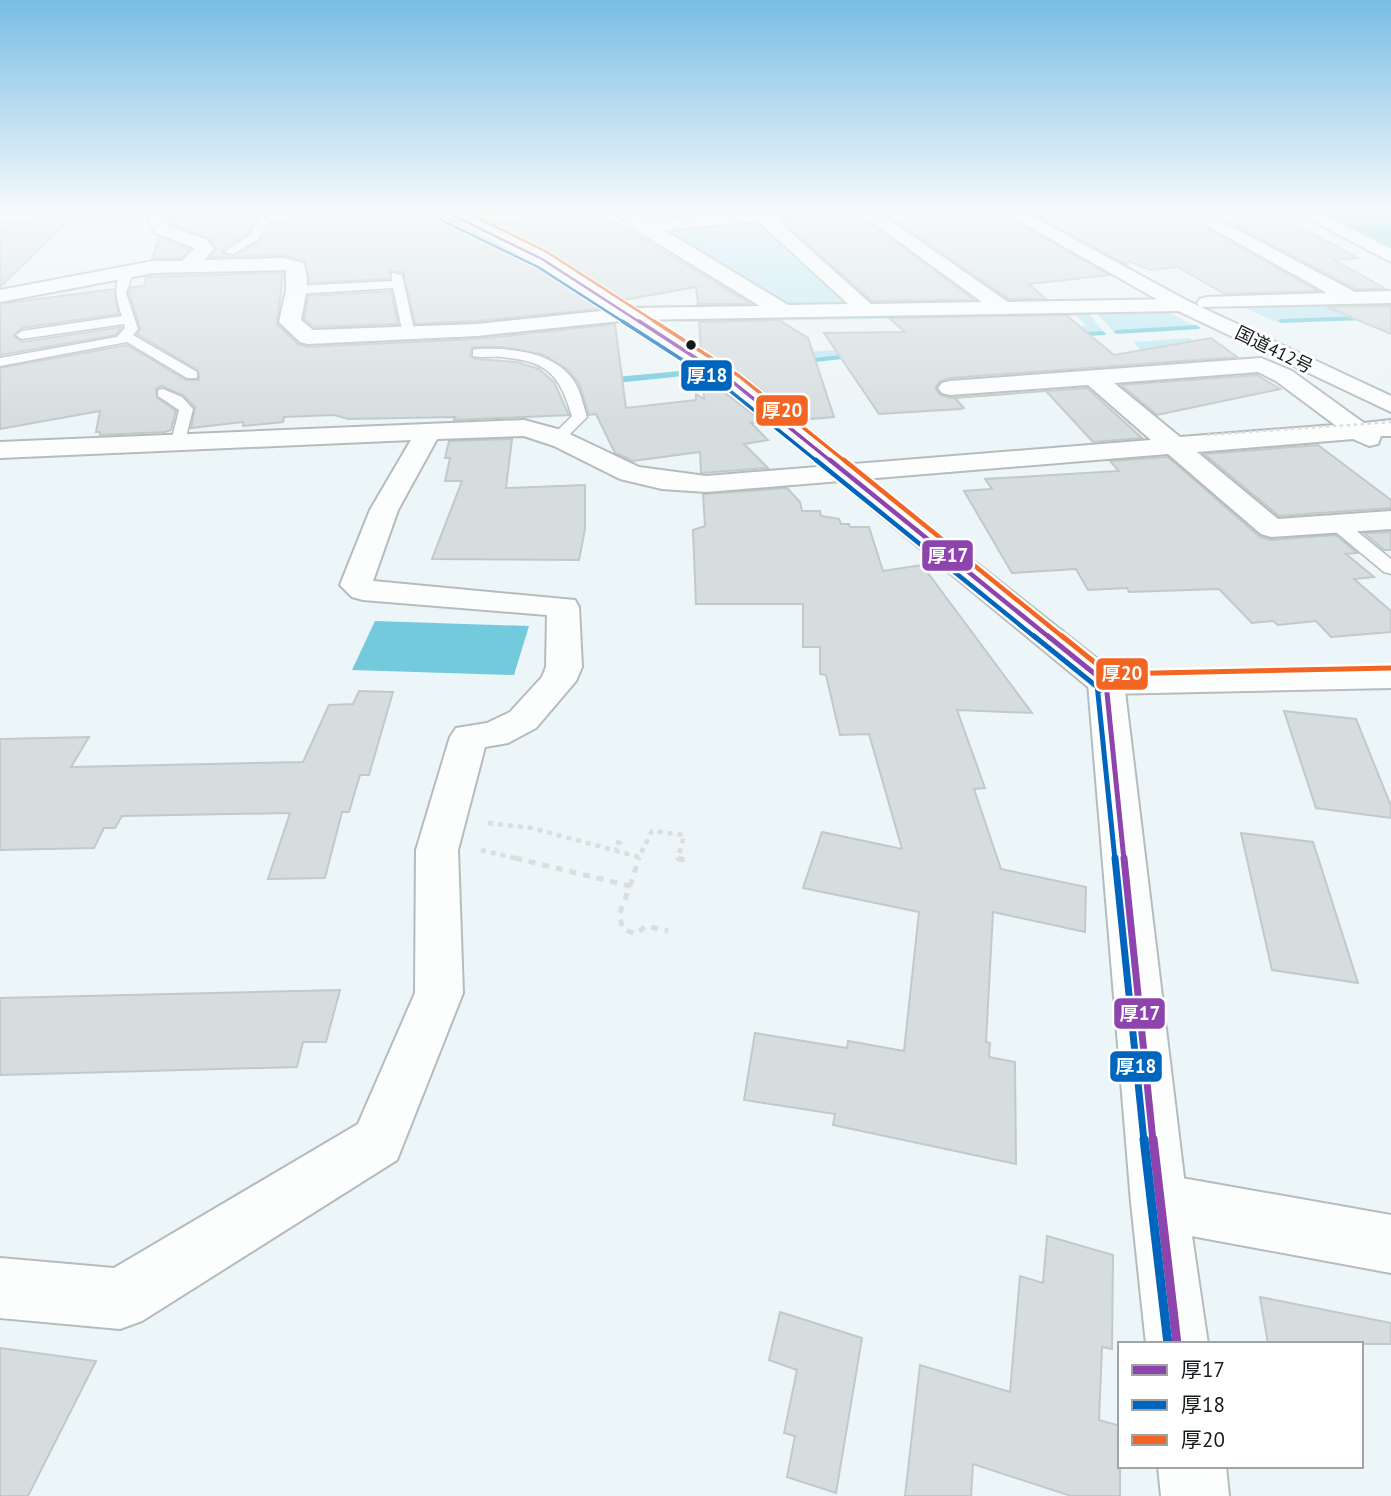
<svg xmlns="http://www.w3.org/2000/svg" width="1391" height="1496" viewBox="0 0 1391 1496" font-family="'PT Sans','Noto Sans JP',sans-serif">
	<rect width="100%" height="100%" fill="#ecf5f7"/>
	<path fill="#bde7f2" d="M758 221 846 302 838 305 791 306 781 303 658 231Z
		M1391 302V316L1274 321 1245 308V306Z
		M1162 309 1193 325 1113 331 1095 311Z
		M1086 310 1103 331 999 338 732 367 734 359 1086 326 1077 316 683 322 674 319Z
		M1189 338 1235 363 1160 366 1143 353 1134 342Z"/>
	<path fill="#74cadd" d="M1322 212H1391V247Z
		M375 621 529 626 514 675 352 670Z"/>
	<g fill="none" stroke-linecap="round" stroke-linejoin="round">
		<path fill="#74cadd" fill-rule="evenodd" d="M1391 315V319L1281 323 1277 321 1281 319Z
			M1196 325 1200 327 1199 329 1117 334 1113 332 1117 330Z
			M1102 331 1106 333 1105 335 1072 337 1068 335 1072 333Z
			M857 353H860V357L797 364 793 362 797 360Z
			M690 370 694 373 693 375 616 383 612 380 616 377Z"/>
	</g>
	<path fill="#d6dddf" stroke="#c2c9ca" stroke-width="2" d="M32 212H78L0 287V233L13 225H27L33 221 34 218 29 214Z
		M180 212H275L258 217 248 233 221 251 232 257 259 241 270 224 318 212H434L534 265 600 309 477 321 415 324 403 272 390 271 389 279 309 283 305 262 285 255 210 257 217 249 209 238 170 224Z
		M532 212H598L751 304H698L696 287 624 300 550 253 488 223 522 222Z
		M840 212H855L974 300 872 301 782 221Z
		M883 212H1000L1109 275 1029 284 1046 299H1009Z
		M1030 212H1172L1197 226H1202L1318 291 1225 294 1177 267 1150 270 1129 261 1127 265Z
		M1257 224 1262 227 1296 225 1358 258 1334 260 1386 289H1356L1234 225Z
		M159 237 190 249 181 258H152Z
		M283 273 277 324 298 344 307 347 477 339 615 324 626 408 696 400V394L704 399 703 376 763 422 751 423 768 440 744 444 768 468 701 473 700 452 633 461 615 453 596 414 589 415 579 384 567 369 544 355 504 347H472L470 356 476 359 517 362 539 369 554 382 569 415 454 420 455 417 348 419 334 415 284 417 283 422 243 426V422L191 428 195 407 183 395 162 386 156 388 157 398 176 411 171 430 165 432 100 435V432H96L100 411 0 429V368L127 345 186 380H199L198 370 137 334 140 328 129 293 131 287 144 286 146 277Z
		M114 289 119 314 22 328 14 336 22 342 122 327 116 335 0 355V304Z
		M391 291 398 324 314 327 304 319 308 296Z
		M1391 306V334L1327 307Z
		M1066 315 1114 355 1211 338 1237 357 950 378 940 381 935 388 940 395 950 398 1087 388 1142 438 1093 442 1046 391 955 398 964 408 960 409 879 414 824 333 905 332 889 318Z
		M779 320 808 338 834 417 799 420 744 376 701 349 699 322Z
		M1257 375 1280 389 1157 415 1121 385Z
		M512 439 506 488 585 485V529L579 560 432 559 462 481H445L450 458H445L449 441Z
		M1318 445 1391 500V508L1279 516 1204 454Z
		M1168 457 1260 537 1271 540 1336 535 1357 553 1346 554 1374 577 1354 579 1391 611V632L1331 637 1316 621 1278 625 1273 621 1252 623 1219 589 1129 592 1127 588 1088 590 1076 569 1012 573 964 491 992 489 985 479 1119 471 1110 461Z
		M787 488 800 502 802 511H820L821 516 839 519 841 524H849L850 527H869L883 571 922 565 1032 713 957 710 985 788 974 789 1001 869 1086 887 1085 932 993 912 986 1042 990 1043 989 1057 1015 1062 1016 1164 833 1125 835 1114 744 1100 755 1033 847 1048 848 1041 904 1051 919 912 803 888 822 832 902 849 869 734 840 735 826 675 820 674V647H803V604H696L693 530 705 526 703 494Z
		M1391 532V550H1384L1364 533Z
		M359 691 393 692 369 775H360L349 812H342L325 878 268 879 290 813 122 816 115 828H104L94 848 0 850V739L89 737 71 767 303 762 329 705 353 704Z
		M1284 711 1356 719 1391 806V818L1316 808Z
		M1241 833 1313 842 1358 983 1272 970Z
		M340 990 326 1042H303L297 1067 0 1075V998Z
		M1047 1236 1113 1255 1112 1349 1102 1347 1099 1420 1120 1426V1496H1071L973 1464 971 1496H905L920 1365 1010 1392 1020 1276 1043 1283Z
		M1260 1297 1391 1323V1344H1268Z
		M780 1312 862 1338 836 1493 787 1477 795 1436 784 1433 797 1370 769 1360Z
		M0 1348 96 1361 28 1496H0Z"/>
	<g fill="none" stroke-linecap="round" stroke-linejoin="round">
		<g stroke="#b6bcbd" stroke-width="3">
			<path id="service" d="M291 212H316L268 222 258 239 233 254 224 252 250 235 260 218Z
				M530 212 522 219 460 221 455 218 460 215Z
				M0 216H27L32 219 27 222H0Z
				M128 268 134 271 126 293 138 329 133 335 197 372V378H187L127 342 0 366V358L117 337 125 328 124 324 22 339 16 335 22 331 122 316C117 301 110 277 128 268Z
				M392 273 402 275 415 334 414 337 409 338 403 334 393 288 296 294 290 290 296 286 392 281Z
				M478 349C510 348 554 351 574 381 581 392 583 405 587 417L564 440H554L551 437 572 416C559 374 548 361 501 357 492 356 482 358 473 356V350Z
				M163 389 182 397 193 409 184 445 179 447 171 442 179 410 158 396V390Z
				M1337 519 1343 520 1391 559V574L1384 572 1331 528 1328 524 1331 520Z"/>
		</g>
		<g stroke="#b6bcbd" stroke-width="4">
			<path id="minor" d="M158 212H178L166 222 168 226 207 240 214 249 204 260 284 258 303 263C311 278 304 303 301 320L313 330 477 324 630 308 760 306 637 231 614 212H635L649 221 740 212H805L797 217 776 219 871 304 982 302 858 212H878L1008 302 1181 299 1188 301 1191 305 1188 309 1181 311 630 320 477 336 308 344 300 342 279 322 286 290V270H284L153 273 0 302V290L153 261H182L195 248 155 233 148 221ZM758 221 848 304 788 305 664 230Z
				M1183 212H1204L1355 292 1391 291V303L1200 307 1197 303 1200 299 1207 297 1327 293Z
				M1295 212H1317L1391 249V262Z
				M1261 358 1292 371 1364 423 1391 420V436H1381L1378 444 1369 446 1353 439 1197 452 1278 519 1391 511V529L1271 537 1261 534 1168 454 706 492 662 489 620 479 554 446 524 436 437 439 398 510 373 581 575 600 579 607 582 667 576 681 536 728 508 743 485 747 458 850 463 993 397 1160 142 1321 120 1329 0 1318V1258L114 1268 358 1124 415 993 416 850 450 737 456 728 487 723 510 712 542 677 546 667 547 615 363 600 352 597 340 585 370 510 411 440 0 458V442L524 420 561 430 639 467 706 476 1151 440 1088 385 950 395 942 393 938 388 942 383 950 381ZM1258 372 1276 381 1335 425 1180 437 1114 383Z
				M1159 1174 1391 1215V1273L1159 1230 1139 1222 1131 1202 1139 1182Z"/>
		</g>
		<g stroke="#b6bcbd" stroke-width="4">
			<path id="tertiary" d="M1106 672 1119 675 1124 683 1187 1202 1208 1344H1146L1131 1202 1088 683 1093 675Z
				M1158 1466H1226L1229 1496H1161Z"/>
		</g>
		<g stroke="#b6bcbd" stroke-width="4">
			<path id="primary" d="M437 212H459L549 255 742 378 1114 672 1391 666V688L1106 694 1093 691 726 388 535 263Z"/>
		</g>
		<g stroke="#b6bcbd" stroke-width="4">
			<path id="trunk" d="M1003 212H1024L1188 301 1391 396V412L1174 309Z"/>
		</g>
		<path stroke="#dbdede" stroke-width="2.5" stroke-dasharray="3.5 3.5" stroke-linecap="butt" d="M184 335 256 327"/>
		<path stroke="#dbdede" stroke-width="4.5" stroke-dasharray="5 5" stroke-linecap="butt" d="M488 823 532 828 639 857 652 831 684 835 678 859 683 860
			M616 842 620 843 616 850
			M481 850 522 860
			M638 860 639 857"/>
		<path stroke="#dbdede" stroke-width="5" stroke-dasharray="7 7" stroke-linecap="butt" d="M515 858 630 886 619 915 623 929 636 934 646 926 668 931
			M678 858 688 861
			M630 886 639 858"/>
		<use href="#service" fill="#fcfefe" fill-rule="evenodd"/>
		<use href="#minor" fill="#fcfefe" fill-rule="evenodd"/>
		<use href="#tertiary" fill="#fcfefe" fill-rule="evenodd"/>
		<use href="#primary" fill="#fcfefe" fill-rule="evenodd"/>
		<use href="#trunk" fill="#fcfefe" fill-rule="evenodd"/>
		<path stroke="#dbdede" stroke-width="2.5" stroke-dasharray="3.5 3.5" stroke-linecap="butt" d="M1207 435 1391 422"/>
		<g stroke="#fff" stroke-width="5">
			<path id="bus-1-far5" d="M446 212 542 259 641 323"/>
		</g>
		<g stroke="#fff" stroke-width="7">
			<path id="bus-1-far4" d="M639 321 734 383 832 462"/>
		</g>
		<g stroke="#fff" stroke-width="9">
			<path id="bus-1-far3" d="M830 460 1050 638"/>
		</g>
		<g stroke="#fff" stroke-width="10">
			<path id="bus-1-far2" d="M1048 636 1106 683
				M1106 683 1124 860"/>
		</g>
		<g stroke="#fff" stroke-width="12">
			<path id="bus-1-far1" d="M1124 858 1153 1141"/>
		</g>
		<g stroke="#fff" stroke-width="14">
			<path id="bus-1" d="M1153 1139 1177 1344"/>
		</g>
		<g stroke="#fff" stroke-width="5">
			<path id="bus-2-far5" d="M441 220 538 267 625 323"/>
		</g>
		<g stroke="#fff" stroke-width="7">
			<path id="bus-2-far4" d="M622 321 729 390 818 462"/>
		</g>
		<g stroke="#fff" stroke-width="9">
			<path id="bus-2-far3" d="M816 460 1036 638"/>
		</g>
		<g stroke="#fff" stroke-width="10">
			<path id="bus-2-far2" d="M1034 636 1101 690
				M1097 684 1115 860"/>
		</g>
		<g stroke="#fff" stroke-width="12">
			<path id="bus-2-far1" d="M1115 858 1144 1141"/>
		</g>
		<g stroke="#fff" stroke-width="14">
			<path id="bus-2" d="M1144 1139 1168 1344"/>
		</g>
		<g stroke="#fff" stroke-width="5">
			<path id="bus-3-far3" d="M466 212 547 252 657 323"/>
		</g>
		<g stroke="#fff" stroke-width="7">
			<path id="bus-3-far2" d="M654 321 739 376 846 462"/>
		</g>
		<g stroke="#fff" stroke-width="9">
			<path id="bus-3-far1" d="M844 460 1064 638"/>
		</g>
		<g stroke="#fff" stroke-width="10">
			<path id="bus-3" d="M1062 636 1109 674 1391 668"/>
		</g>
		<use href="#bus-1-far5" stroke="#8e44ad" stroke-width="2.5"/>
		<use href="#bus-1-far4" stroke="#8e44ad" stroke-width="3.5"/>
		<use href="#bus-1-far3" stroke="#8e44ad" stroke-width="4.5"/>
		<use href="#bus-1-far2" stroke="#8e44ad" stroke-width="5"/>
		<use href="#bus-1-far1" stroke="#8e44ad" stroke-width="7"/>
		<use href="#bus-1" stroke="#8e44ad" stroke-width="9"/>
		<use href="#bus-2-far5" stroke="#0065bd" stroke-width="2.5"/>
		<use href="#bus-2-far4" stroke="#0065bd" stroke-width="3.5"/>
		<use href="#bus-2-far3" stroke="#0065bd" stroke-width="4.5"/>
		<use href="#bus-2-far2" stroke="#0065bd" stroke-width="5"/>
		<use href="#bus-2-far1" stroke="#0065bd" stroke-width="7"/>
		<use href="#bus-2" stroke="#0065bd" stroke-width="9"/>
		<use href="#bus-3-far3" stroke="#f26522" stroke-width="2.5"/>
		<use href="#bus-3-far2" stroke="#f26522" stroke-width="3.5"/>
		<use href="#bus-3-far1" stroke="#f26522" stroke-width="4.5"/>
		<use href="#bus-3" stroke="#f26522" stroke-width="5"/>
	</g>
	<linearGradient id="sky" x2="0" y2="1"><stop stop-color="#79bde4"/><stop offset="0.5" stop-color="#f6fafb"/><stop offset="1" stop-color="#f6fafb" stop-opacity="0"/></linearGradient>
	<rect width="1391" height="422" fill="url(#sky)"/>
	<circle fill="#14191b" stroke="#fff" stroke-width="2.5" cx="691" cy="345" r="6"/>
	<g text-anchor="middle" stroke-width="6" stroke-linejoin="round" paint-order="stroke">
		<g font-size="18" fill="#14191b" stroke="#fff">
			<text transform="translate(1274 350) rotate(26)" y="6">国道412号</text>
		</g>
	</g>
	<g stroke="#fff" stroke-width="2.5">
		<rect x="680" y="359" width="53" height="33" rx="7" fill="#0065bd"/>
		<rect x="755" y="394" width="54" height="33" rx="7" fill="#f26522"/>
		<rect x="921" y="539" width="53" height="33" rx="7" fill="#8e44ad"/>
		<rect x="1095" y="657" width="54" height="34" rx="7" fill="#f26522"/>
		<rect x="1113" y="997" width="53" height="33" rx="7" fill="#8e44ad"/>
		<rect x="1109" y="1050" width="54" height="33" rx="7" fill="#0065bd"/>
	</g>
	<g font-size="19" text-anchor="middle" font-weight="bold" fill="#fff">
		<text x="707" y="382">厚18</text>
		<text x="782" y="417">厚20</text>
		<text x="948" y="562">厚17</text>
		<text x="1122" y="680">厚20</text>
		<text x="1140" y="1020">厚17</text>
		<text x="1136" y="1073">厚18</text>
	</g>
	<rect x="1118" y="1342" width="245" height="126" fill="#ffffff" stroke="#a1a3a4" stroke-width="2"/>
	<rect x="1132" y="1365" width="35" height="10" fill="#8e44ad" stroke="#a1a3a4" stroke-width="2"/>
	<text x="1181" y="1377" font-size="21" fill="#14191b">厚17</text>
	<rect x="1132" y="1400" width="35" height="10" fill="#0065bd" stroke="#a1a3a4" stroke-width="2"/>
	<text x="1181" y="1412" font-size="21" fill="#14191b">厚18</text>
	<rect x="1132" y="1435" width="35" height="10" fill="#f26522" stroke="#a1a3a4" stroke-width="2"/>
	<text x="1181" y="1447" font-size="21" fill="#14191b">厚20</text>
</svg>
